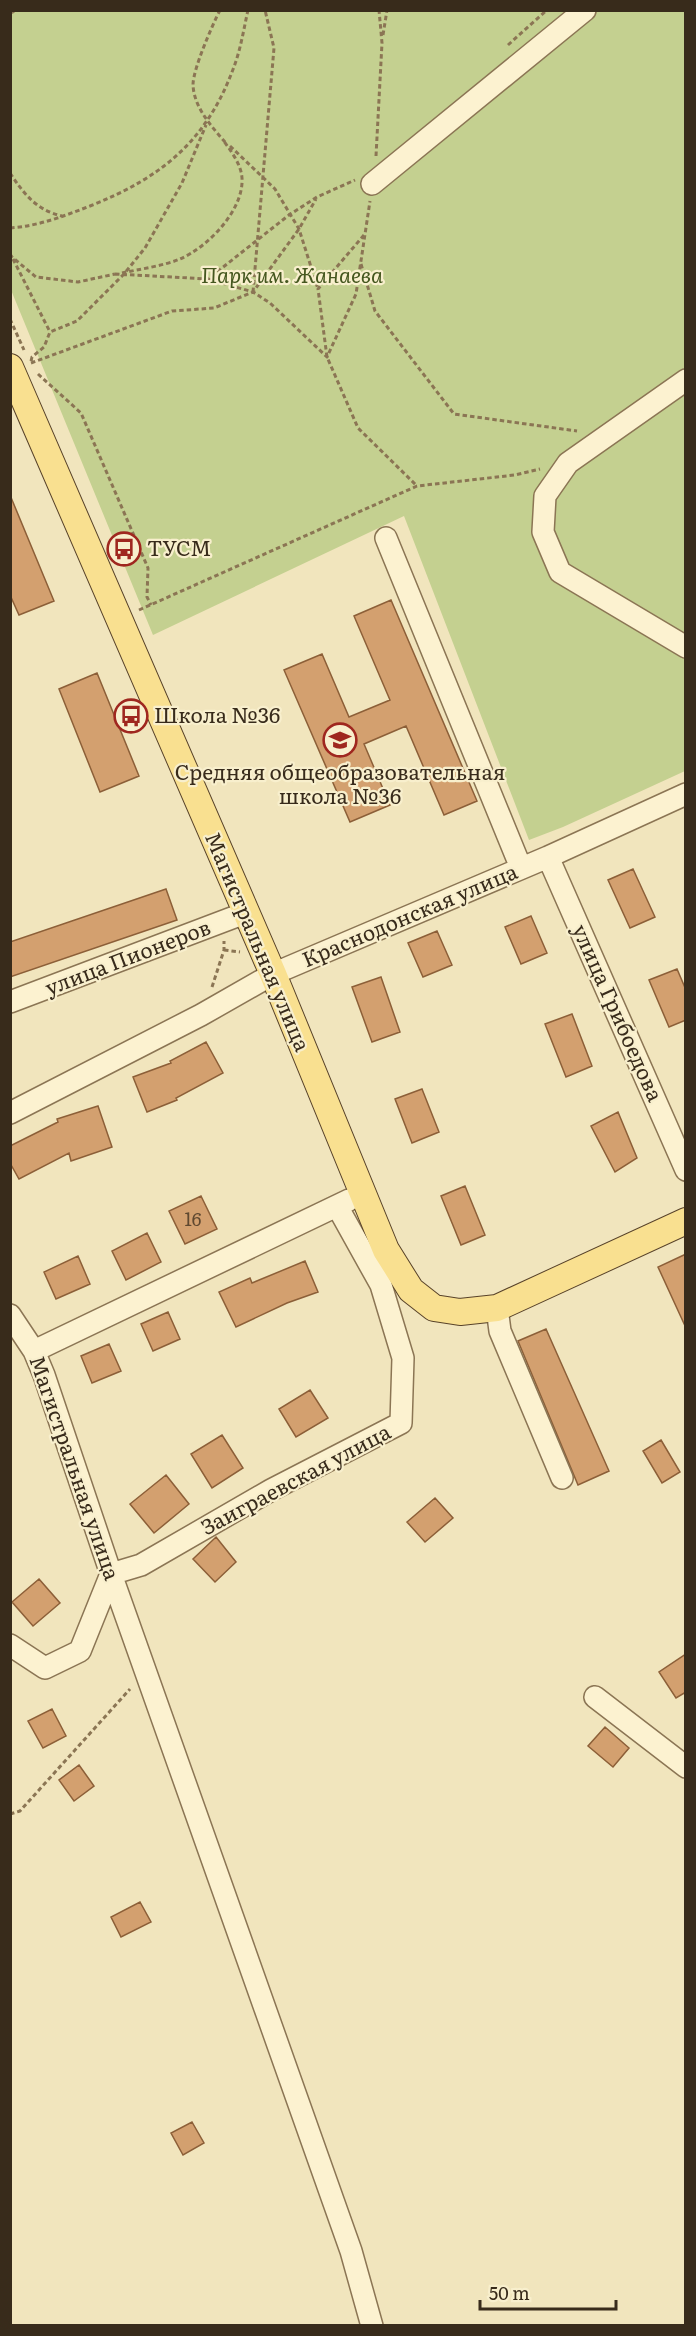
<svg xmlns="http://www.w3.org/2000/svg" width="696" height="2336" viewBox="0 0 696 2336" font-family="Literata,serif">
	<rect width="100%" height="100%" fill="#f1e5bd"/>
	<path fill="#c4d090" d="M10 11H685V771L563 827 529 840 404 516 153 635 11 290Z"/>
	<path fill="#d3a06f" stroke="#8c5f38" stroke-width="1.5" d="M10 495 54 601 19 615 10 595Z
		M391 600 477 801 444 815 406 726 364 744 390 805 350 822 284 670 322 654 349 717 390 700 354 616Z
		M97 673 139 776 100 792 59 689Z
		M633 869 655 917 630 928 608 880Z
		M166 889 177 920 10 977V942Z
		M531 916 547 953 521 964 505 927Z
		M437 931 452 965 423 977 408 943Z
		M677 969 686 990V1020L669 1027 649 980Z
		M381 977 400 1032 372 1042 352 987Z
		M572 1014 592 1066 566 1077 545 1024Z
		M206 1042 223 1073 176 1098 177 1100 147 1112 133 1077 171 1063 170 1061Z
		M422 1089 439 1132 412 1143 395 1099Z
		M98 1106 112 1147 71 1161 69 1153 19 1179 10 1163V1146L58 1122 57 1119Z
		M618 1112 637 1158 615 1172 591 1126Z
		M465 1186 485 1235 461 1245 441 1196Z
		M201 1196 217 1229 185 1244 169 1211Z
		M147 1233 161 1262 126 1280 112 1251Z
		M686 1254V1328L658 1267Z
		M78 1256 90 1284 56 1299 44 1272Z
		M305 1261 318 1292 287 1303 236 1327 219 1292 250 1278 252 1283Z
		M168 1312 180 1339 153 1351 141 1324Z
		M546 1329 609 1471 578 1485 518 1341Z
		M109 1344 121 1371 92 1383 81 1356Z
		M310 1390 328 1418 296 1437 279 1409Z
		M222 1435 243 1468 212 1488 191 1454Z
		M661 1440 680 1472 662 1483 643 1451Z
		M166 1475 189 1504 154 1533 130 1504Z
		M435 1498 453 1518 425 1542 407 1522Z
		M216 1537 236 1562 215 1582 193 1559Z
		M39 1579 60 1603 33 1626 12 1602Z
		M686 1654V1692L676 1698 659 1672Z
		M52 1709 66 1736 43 1748 28 1721Z
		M605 1727 629 1748 613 1767 588 1746Z
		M79 1765 94 1786 74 1801 59 1780Z
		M140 1902 151 1922 121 1937 111 1917Z
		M192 2122 204 2143 183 2155 171 2133Z"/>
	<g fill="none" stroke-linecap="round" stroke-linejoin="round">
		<g stroke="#8b7554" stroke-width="24">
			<path id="minor" d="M372 184 585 10
				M686 380 568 463 545 496 543 532 560 572 686 647
				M386 538 521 868
				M548 857 686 1170
				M10 1002 245 913
				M10 1113 201 1015 273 974 548 857 686 794
				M497 1308 500 1331 562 1478
				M10 1315 34 1351 44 1375 111 1574 351 2251 372 2326
				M34 1351 349 1200
				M10 1645 45 1668 80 1651 111 1574 141 1565 271 1490 401 1423 403 1358 381 1285 337 1206
				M595 1697 686 1767"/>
		</g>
		<g stroke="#584229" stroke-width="28">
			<path id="major" d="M10 367 273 974 386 1250 411 1290 434 1308 460 1312 497 1308 686 1221"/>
		</g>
		<path stroke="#8b7554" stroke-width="3" stroke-dasharray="4.5 3" stroke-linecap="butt" d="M220 10C212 26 193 69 193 85 194 107 211 126 225 142
			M10 13 18 10
			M383 35 387 10
			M508 45 547 10
			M230 146 275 189 299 229 318 289
			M376 156 382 43 379 10
			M10 173C24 194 36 210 62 216
			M10 228C39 226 64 216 90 206 163 177 208 140 235 64 241 47 244 28 248 10
			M364 235 318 289 327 357 358 428 417 486
			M10 254 12 257 36 277 78 282 115 274
			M13 259 50 332
			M361 264 375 311 454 414 577 431
			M122 273C140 269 163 266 180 259 208 247 244 210 242 178 241 164 231 151 223 140
			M115 274 208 279 289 215 317 197 355 180
			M208 279 253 292 270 303 327 357 356 294 370 201
			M253 292 274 48 265 10
			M10 319 24 350
			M31 361 32 357 44 347 50 332 77 321 124 274 145 248 182 183 206 125
			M31 363 172 311 214 308 253 292 299 229 316 199
			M38 374 81 413 148 568 147 597 151 605
			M139 610 417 486 515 475 540 469
			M224 950 240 952
			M212 987 224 950V941
			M10 1814 20 1811 130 1689"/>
		<use href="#minor" stroke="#fcf2d0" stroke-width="21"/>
		<use href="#major" stroke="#f9e090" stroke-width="26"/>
	</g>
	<defs>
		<g id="bus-ring" transform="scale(1.725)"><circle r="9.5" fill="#f8efcd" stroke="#9f271f" stroke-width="1.5"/><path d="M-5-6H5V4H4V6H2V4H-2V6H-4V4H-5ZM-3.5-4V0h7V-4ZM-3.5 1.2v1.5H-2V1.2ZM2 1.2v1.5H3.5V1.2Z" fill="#9f271f"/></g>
		<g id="school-ring" transform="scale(1.725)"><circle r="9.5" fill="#f8efcd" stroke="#9f271f" stroke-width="1.5"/><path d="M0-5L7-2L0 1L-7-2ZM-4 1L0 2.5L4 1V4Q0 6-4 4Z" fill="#9f271f"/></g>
	</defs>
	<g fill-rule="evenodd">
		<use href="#bus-ring" x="124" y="549"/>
		<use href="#bus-ring" x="131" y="716"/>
		<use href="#school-ring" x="340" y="740"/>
	</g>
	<g text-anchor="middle" stroke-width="4.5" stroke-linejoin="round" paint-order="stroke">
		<g font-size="18" fill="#5f4830">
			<text x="193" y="1226">16</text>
		</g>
		<g font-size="21" font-style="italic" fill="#45571f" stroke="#f8efcd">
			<text x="292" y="283">Парк им. Жанаева</text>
		</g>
		<g font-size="21" fill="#382b1b" stroke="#f8efcd" text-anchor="start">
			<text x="147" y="556">ТУСМ</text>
			<text x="154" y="723">Школа №36</text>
			<text x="340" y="780" text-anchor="middle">Средняя общеобразовательная<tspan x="340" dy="24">школа №36</tspan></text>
		</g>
		<g font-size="21" fill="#382b1b" stroke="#f8efcd">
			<text transform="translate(410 916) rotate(-23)" y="7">Краснодонская улица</text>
			<text transform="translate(257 942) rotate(67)" y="7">Магистральная улица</text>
			<text transform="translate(128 958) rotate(-21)" y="7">улица Пионеров</text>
			<text transform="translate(617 1013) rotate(66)" y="7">улица Грибоедова</text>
			<text transform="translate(74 1468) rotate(71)" y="7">Магистральная улица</text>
			<text transform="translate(296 1480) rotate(-28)" y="7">Заиграевская улица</text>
		</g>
	</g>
	<rect width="696" height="2336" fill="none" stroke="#382b1b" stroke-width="24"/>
	<path d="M480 2300v9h136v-9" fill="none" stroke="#382b1b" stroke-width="3"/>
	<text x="489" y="2300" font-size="18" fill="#382b1b" stroke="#f8efcd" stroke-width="4.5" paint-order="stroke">50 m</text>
</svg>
